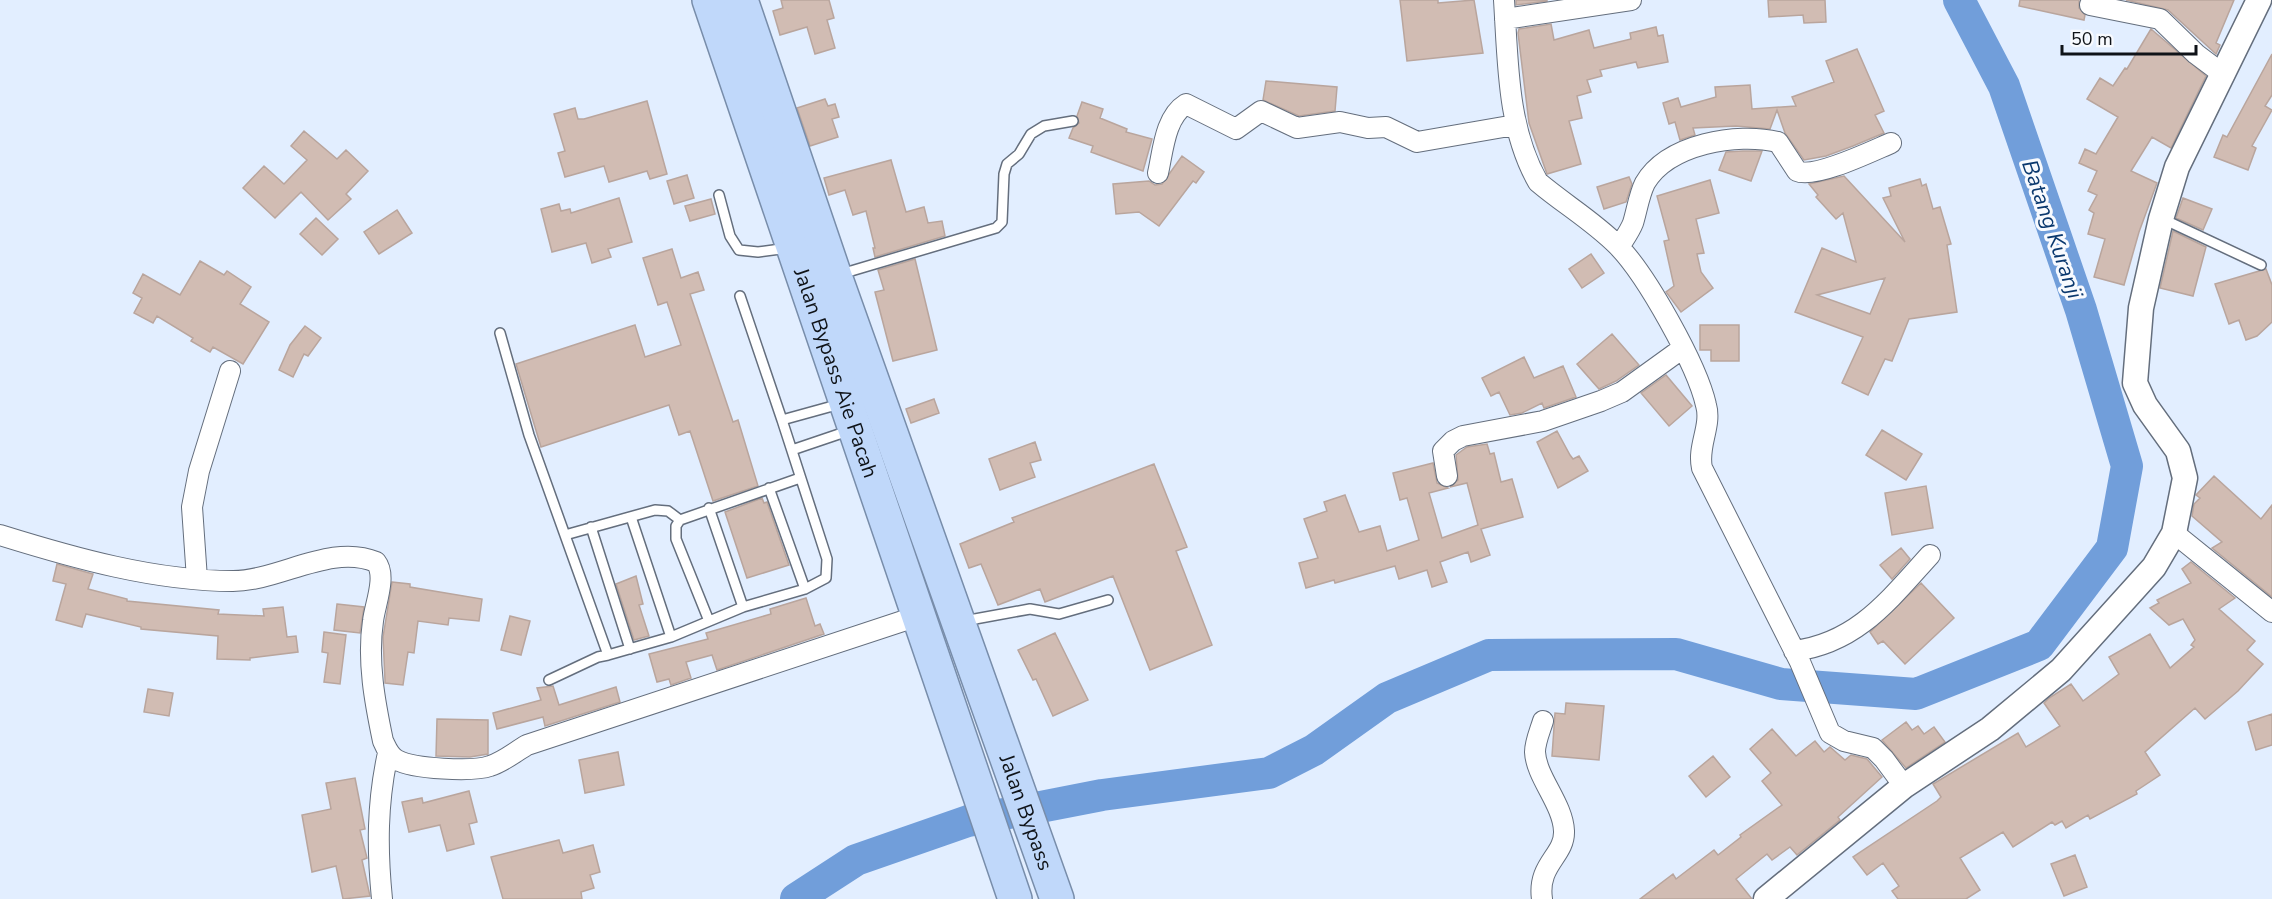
<svg xmlns="http://www.w3.org/2000/svg" width="2272" height="899" viewBox="0 0 2272 899" font-family="'Nunito Sans',sans-serif">
	<rect width="100%" height="100%" fill="#e2eeff"/>
	<g fill="none" stroke-linecap="round" stroke-linejoin="round">
		<path stroke="#719eda" stroke-width="32" d="M796 899 856 860 968 821 1102 795 1269 773 1314 750 1387 698 1489 655 1676 654 1781 684 1916 694 2039 645 2112 548 2127 466 2081 310 2004 86 1959 0"/>
	</g>
	<path fill="#d1bcb3" stroke="#b9a59d" stroke-width="1.5" fill-rule="evenodd" d="M781 0H829L834 18 827 20 835 48 815 54 807 27 780 35 773 11 783 8Z
		M1400 0H1438V3L1474 0 1483 53 1407 61Z
		M1516 0H1547V1L1516 5Z
		M1768 0H1825L1826 22 1804 23 1803 15 1769 17Z
		M2020 0H2079V8L2085 15 2084 20 2019 6Z
		M2126 0H2234L2216 43 2220 45 2216 54 2168 10Z
		M1551 24 1554 40 1589 30 1594 48 1631 39 1630 33 1656 27 1658 36 1663 35 1668 62 1638 68 1636 62 1600 70 1602 76 1587 80 1591 92 1577 96 1582 118 1569 121 1581 164 1547 174 1529 123 1518 33 1519 29Z
		M2151 29 2206 76 2171 148 2152 137 2131 171 2157 183 2139 232 2124 285 2094 277 2105 239 2088 234 2094 213 2089 210 2097 195 2088 191 2097 171 2079 163 2085 149 2096 154 2118 117 2087 99 2100 78 2113 86 2125 68 2127 69Z
		M1857 49 1884 111 1875 115 1884 133 1853 146 1826 156 1804 160 1785 133 1777 110 1770 129 1736 126 1693 128 1695 135 1680 140 1675 122 1669 124 1663 103 1678 98 1681 107 1716 97 1715 87 1750 85 1752 109 1796 106 1792 97 1834 82 1826 61Z
		M2272 54V95L2265 106 2272 110 2252 146 2256 148 2248 170 2214 157 2223 135 2227 137Z
		M1266 81 1337 87 1335 111 1299 116 1263 100Z
		M825 99 828 106 835 104 839 117 832 119 838 137 810 146 797 108Z
		M647 101 667 174 650 179 647 171 609 182 604 166 565 177 558 153 565 151 554 114 575 108 578 119H584Z
		M1082 102 1103 109 1100 118 1127 129 1126 132 1152 139 1143 171 1091 152 1093 146 1069 138 1073 128 1079 123 1077 116Z
		M304 131 337 159 346 150 368 171 346 194 351 199 328 220 301 192 275 218 243 188 264 166 284 184 307 160 291 146Z
		M1743 151H1762L1751 181 1719 170 1726 152Z
		M1182 156 1204 172 1196 183 1193 181 1159 226 1139 212 1116 214 1113 184 1149 181 1155 185 1162 184Z
		M891 160 906 212 924 207 928 223 942 221 945 236 875 257 873 248H875L866 211 853 215 845 190 829 195 824 178Z
		M687 175 694 198 674 204 667 181Z
		M1844 176 1905 242 1883 198 1891 196 1889 188 1920 179 1922 186 1926 184 1933 209 1940 207 1951 244 1947 245 1957 312 1909 319 1892 361 1885 359 1868 395 1842 383 1863 337 1795 312 1822 248 1856 262 1843 213 1836 219 1816 197 1818 195 1809 184ZM1885 278 1870 314 1817 295Z
		M1629 177 1632 184 1626 202 1604 209 1597 187Z
		M1710 180 1719 213 1696 219 1704 253 1697 254 1701 272 1713 288 1681 312 1666 292 1674 286 1664 241 1669 240 1657 196Z
		M619 198 632 242 608 249 611 257 592 263 586 243 552 252 541 209 559 204 561 211 570 209 571 213Z
		M2183 198 2212 209 2203 230 2176 218Z
		M711 199 715 214 690 221 685 206Z
		M397 210 412 233 379 254 364 232Z
		M316 218 338 239 322 255 300 234Z
		M2173 231 2206 247 2193 296 2160 288Z
		M672 249 681 278 698 272 704 290 690 294 733 422 738 420 758 486 713 501 690 431 679 435 669 405 541 447 516 364 635 325 645 357 681 345 667 302 658 305 643 258Z
		M1591 254 1604 273 1582 288 1569 269Z
		M915 259 937 350 893 361 875 292 884 290 878 270Z
		M200 261 224 275 227 271 251 287 240 304 269 322 243 364 213 347 210 352 191 341 193 338 157 316 153 323 134 313 142 298 133 293 143 274 180 295Z
		M2266 269 2272 285V322L2257 336 2246 340 2239 320 2229 324 2215 284Z
		M1700 325H1739V361H1711V350H1700Z
		M305 326 321 338 308 356 304 354 293 377 279 370 290 345Z
		M1612 334 1639 365 1616 381 1599 389 1577 364Z
		M1524 357 1534 378 1563 366 1576 397 1544 408 1542 403 1522 413 1510 415 1499 392 1491 396 1482 378Z
		M1666 375 1692 406 1669 426 1641 393Z
		M934 399 939 413 911 423 906 409Z
		M1882 430 1922 454 1906 480 1866 455Z
		M1557 431 1570 455 1573 459 1579 456 1588 471 1558 488 1537 442Z
		M1035 442 1041 460 1030 463 1035 477 1000 490 989 459Z
		M1487 444 1490 454 1494 453 1501 482 1512 479 1523 517 1481 529 1490 555 1471 562 1468 552 1440 562 1447 582 1432 587 1427 570 1399 579 1395 566 1335 583 1334 580 1306 588 1299 563 1318 558 1304 519 1327 511 1324 502 1345 495 1359 532 1380 526 1387 551 1419 540 1407 498 1400 500 1393 473 1433 463 1437 483 1448 488 1429 493 1442 538 1478 525 1467 483 1450 487 1458 480 1456 455 1467 447Z
		M1154 464 1187 547 1176 551 1212 645 1150 670 1113 576 1045 602 1040 589 998 605 981 564 969 568 960 544 1014 522 1012 518Z
		M2214 476 2261 519 2272 505V597L2212 548 2222 542 2192 516 2194 504 2200 498 2196 495Z
		M1926 486 1933 528 1892 535 1885 493Z
		M762 498 764 503 767 502 789 565 747 578 725 512Z
		M1901 548 1910 559 1892 579 1880 565Z
		M2191 562 2235 598 2219 609 2255 641 2247 650 2263 664 2238 691 2205 719 2195 708 2145 752 2160 775 2136 791 2137 794 2090 819 2088 815 2066 828 2062 821 2055 825 2052 822 2013 847 2003 832 1960 858 1980 890 1966 899H1898L1892 891 1899 886 1883 863 1867 875 1853 857 1937 801 1941 797 1933 784 2018 733 2026 747 2060 726 2044 703 2049 698 2071 684 2083 701 2119 674 2109 657 2150 634 2170 668 2194 647 2191 645 2195 640 2183 619 2169 625 2150 608 2159 603 2157 600 2191 583 2182 569Z
		M57 564 93 574 88 589 127 599V601L219 610 218 614 264 616 263 609 283 607 287 637 296 636 298 652 250 658V660L217 659 218 636 141 629V627L86 614 82 627 56 620 66 584 53 581Z
		M636 576 643 604 639 605 649 636 634 640 616 584Z
		M392 582 410 584V587L482 599 479 621 449 618 448 625 418 621 414 653 408 652 403 685 385 683V680L383 637Z
		M1921 583 1954 618 1905 664 1883 641 1878 644 1870 632Z
		M806 598 815 626 820 624 824 634 717 670 712 655 686 662 691 678 671 685 669 679 657 682 649 654 708 639 706 633 771 614 770 609Z
		M337 604 364 607 360 633 334 630Z
		M510 616 530 621 521 655 501 650Z
		M324 632 346 635 340 684 324 682 328 653 322 652Z
		M1055 633 1088 700 1053 716 1036 679 1033 680 1018 650Z
		M553 686 559 705 616 687 620 702 545 726 543 717 497 729 493 713 541 700 537 688Z
		M148 689 173 693 169 716 144 712Z
		M1566 703 1604 706 1599 760 1552 756 1555 713 1565 714Z
		M2272 714V745L2256 750 2248 722Z
		M437 719 488 720V754L470 757 436 756Z
		M1906 722 1912 730 1918 726 1924 734 1934 727 1945 742 1906 768 1882 740Z
		M1772 729 1796 756 1815 741 1824 752 1830 747 1845 760 1851 755 1867 759 1882 777 1838 817 1840 820 1797 855 1790 847 1772 860 1767 854 1736 879 1752 899H1640L1673 874 1676 879 1714 850 1718 855 1741 837 1740 835 1782 805 1762 781 1771 773 1750 749Z
		M618 752 624 785 585 793 579 760Z
		M1713 756 1730 777 1706 797 1689 776Z
		M355 778 365 829 360 830 367 858 362 860 370 896 343 899 336 866 312 872 302 815 331 809 326 783Z
		M469 791 477 822 469 824 474 844 447 851 440 825 409 832 402 802 422 798 423 803Z
		M559 840 563 853 593 845 600 872 590 875 594 888 581 892 582 899H503L491 857Z
		M2075 855 2087 887 2064 896 2051 864Z"/>
	<g fill="none" stroke-linecap="round" stroke-linejoin="round">
		<g stroke="#646e7d" stroke-width="12">
			<path id="service" d="M719 195 730 236 739 250 758 252 788 248
				M2163 219 2261 265
				M841 274 996 228 1002 222 1004 174 1007 164 1019 154 1031 134 1044 126 1073 121
				M740 296 782 420
				M500 333 529 435 608 655 671 637 743 607 805 589 826 578 827 559 782 420 840 404
				M792 450 851 430
				M769 488 805 589
				M709 508 743 607
				M631 517 671 637
				M591 527 630 649
				M565 535 655 510 668 511 680 520
				M709 621 676 539V526L680 520 800 478
				M964 621 1030 609 1059 614 1108 600
				M549 680 598 657 608 655"/>
		</g>
		<g stroke="#646e7d" stroke-width="22">
			<path id="minor" d="M1504 0C1508 61 1507 128 1538 182 1564 204 1593 221 1617 245 1646 274 1697 365 1706 405 1712 426 1697 446 1702 468L1800 662 1830 733 1844 741 1873 748 1884 759 1904 786
				M2090 5 2160 19 2196 54 2224 75
				M1505 19 1631 0
				M1158 173C1163 151 1165 117 1186 104L1236 129 1261 111 1297 128 1340 122 1368 128 1386 127 1417 142 1515 125
				M1619 247C1624 239 1630 231 1633 223 1637 210 1639 195 1645 183 1668 144 1737 132 1778 142L1797 171C1815 179 1872 151 1891 143
				M1447 476 1443 451 1453 441 1463 436 1543 421 1601 401 1622 392 1683 348
				M2174 533 2272 612
				M0 535C74 558 155 581 233 581 279 581 331 543 376 562 387 576 375 604 373 621 367 661 375 703 383 741 387 749 389 756 397 760 413 769 473 772 490 766 503 762 515 752 527 745L918 616
				M197 579 192 507 199 471 230 371
				M1794 651C1857 643 1889 600 1930 555
				M382 899C377 849 377 803 388 753
				M1542 899C1537 864 1565 856 1564 831 1563 804 1536 777 1535 752 1535 742 1540 731 1543 721"/>
		</g>
		<g stroke="#646e7d" stroke-width="27">
			<path id="tertiary" d="M1766 899 1904 786 1990 729 2061 670 2154 567 2174 533 2185 478 2178 451 2145 405 2135 383 2141 308 2161 219 2177 167 2259 0"/>
		</g>
		<g stroke="#788daa" stroke-width="36">
			<g id="trunk">
				<path id="s1" d="M709 0 1015 899"/>
				<path id="s2" d="M741 0 835 276 1057 899"/>
			</g>
		</g>
		<use href="#service" stroke="#fff" stroke-width="9"/>
		<use href="#minor" stroke="#fff" stroke-width="20"/>
		<use href="#tertiary" stroke="#fff" stroke-width="24"/>
		<use href="#trunk" stroke="#c0d8fa" stroke-width="33"/>
	</g>
	<g text-anchor="middle" stroke-width="6" stroke-linejoin="round" paint-order="stroke">
		<g font-size="21" fill="#0f1318" stroke="#f8fafe">
			<text dy="7" stroke="none"><textPath href="#s1" startOffset="394">Jalan Bypass Aie Pacah</textPath></text>
			<text dy="7" stroke="none"><textPath href="#s2" startOffset="861">Jalan Bypass</textPath></text>
		</g>
		<g font-size="22" font-style="italic" fill="#0a386e" stroke="#f8fafe">
			<text transform="translate(2053 229) rotate(71)" y="8">Batang Kuranji</text>
		</g>
	</g>
	<path d="M2062 45v9h134v-9" fill="none" stroke="#0f1318" stroke-width="3"/>
	<text x="2071" y="45" font-size="18" fill="#0f1318" stroke="#f8fafe" stroke-width="4.5" paint-order="stroke">50 m</text>
</svg>
